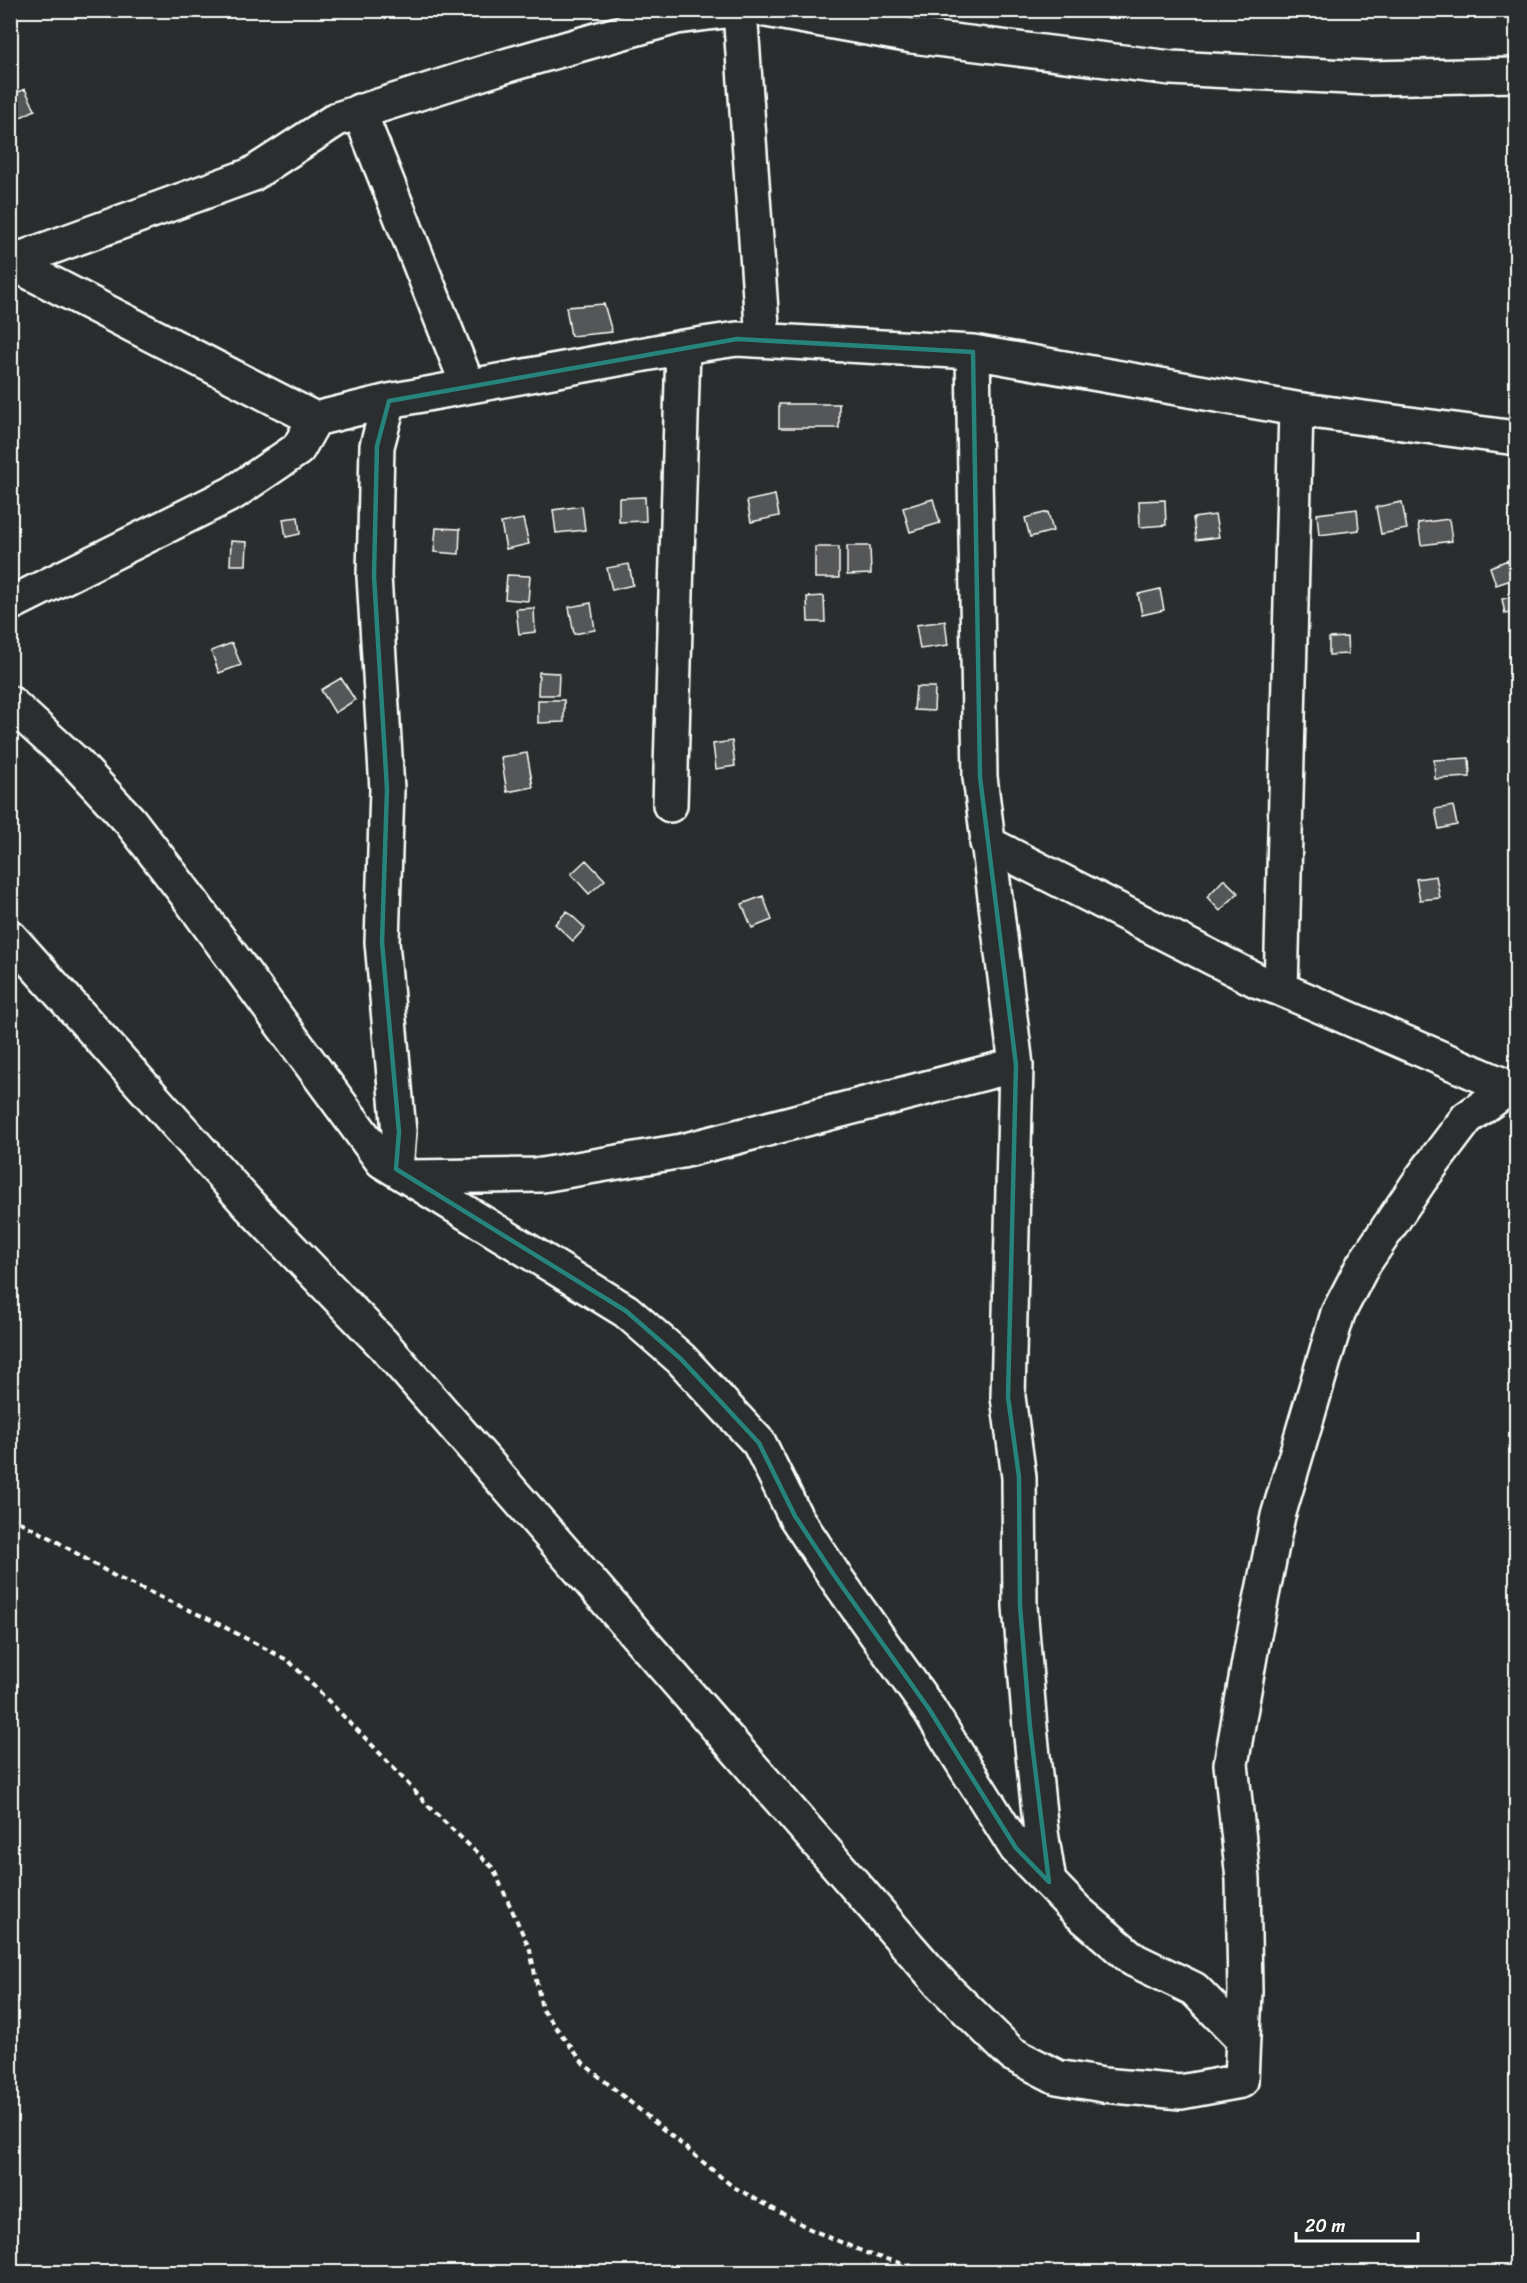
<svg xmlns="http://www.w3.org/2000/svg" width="1527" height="2283" viewBox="0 0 1527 2283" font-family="Sriracha,sans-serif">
	<rect width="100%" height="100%" fill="#2a2d2e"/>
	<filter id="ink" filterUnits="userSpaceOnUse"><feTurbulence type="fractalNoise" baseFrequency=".0167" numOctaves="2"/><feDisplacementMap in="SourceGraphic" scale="12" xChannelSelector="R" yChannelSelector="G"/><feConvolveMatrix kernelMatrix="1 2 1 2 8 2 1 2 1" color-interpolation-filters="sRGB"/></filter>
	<g filter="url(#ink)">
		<path fill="#555758" stroke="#fff" stroke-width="1.5" d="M25 89 35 110 11 122 10 96Z
			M604 304 612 332 571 336 566 307Z
			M779 404H839V428H779Z
			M775 495 779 516 751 522 747 501Z
			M645 497 646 521 619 522V498Z
			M933 499 940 523 910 532 903 508Z
			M1165 500 1166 525 1140 527 1139 501Z
			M1402 502 1407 529 1381 534 1376 507Z
			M582 506 585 530 556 533 553 510Z
			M1357 509 1359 530 1319 535 1317 514Z
			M1048 512 1053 531 1030 537 1025 518Z
			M1215 515 1219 537 1196 540 1193 518Z
			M298 517 300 534 286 537 283 519Z
			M523 519 529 544 506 549 501 523Z
			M1449 519 1452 541 1421 545 1418 523Z
			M436 528 460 529 459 554 434 552Z
			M231 541 247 542 246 565H230Z
			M847 546H870L871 574 847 575Z
			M815 547H839V578H815Z
			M1508 560 1514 579 1496 585 1490 567Z
			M629 564 633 585 612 590 607 568Z
			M507 575 530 576 528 601 505 599Z
			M1160 589 1164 610 1142 615 1138 594Z
			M824 596 825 622H808L807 597Z
			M1516 596V611L1505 614 1502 599Z
			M591 603 595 630 574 634 569 607Z
			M534 608 535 632 519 634 516 609Z
			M945 621 948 645 920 649 916 625Z
			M1347 637 1348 654 1329 655V638Z
			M232 643 241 665 219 673 211 651Z
			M539 672 559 673 558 695H538Z
			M341 678 355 700 335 713 321 690Z
			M916 687H935L934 711 914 710Z
			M538 700H564V722L538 723Z
			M732 741 735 766 716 769 713 744Z
			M527 753 533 787 507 792 501 757Z
			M1469 758 1470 777 1435 779 1434 760Z
			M1453 806 1457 825 1439 829 1435 809Z
			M586 860 605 880 589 894 571 874Z
			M1436 876 1440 898 1420 900 1416 879Z
			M1224 879 1238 893 1220 911 1207 897Z
			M763 896 772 920 752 928 742 904Z
			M567 911 585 928 573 941 555 924Z"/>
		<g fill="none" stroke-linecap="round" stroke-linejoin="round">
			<g stroke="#fff" stroke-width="38">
				<path id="minor" d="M740 10 763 340
					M766 10 912 36 1171 68 1368 78 1516 75
					M359 111 468 386
					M10 262 315 419 389 401 683 347 737 339 973 352 1296 409 1516 438
					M11 262 251 175 337 119 508 65 677 17 733 10
					M973 352 980 777 1016 1065 1008 1397 1019 1477 1020 1606 1030 1727 1041 1832 1049 1882
					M389 401 377 446 374 576 387 789 382 942 399 1132 396 1169
					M10 604 233 493 298 449 315 419
					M10 703 77 764 130 821 186 894 382 1161 626 1311 681 1359 759 1443 795 1516 834 1575 929 1709 1016 1848 1077 1911 1134 1960 1194 1989 1242 2038
					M670 805 683 347
					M987 843 1258 981 1281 989 1510 1088
					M10 937 249 1205 383 1344 941 1984 1012 2054 1057 2077 1103 2085 1181 2092 1241 2081 1245 1992 1243 1879 1231 1764 1252 1645 1278 1516 1338 1313 1363 1265 1421 1179 1467 1118 1516 1083
					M1281 989 1296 409
					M410 1177 542 1175 682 1151 1016 1065"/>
			</g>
			<path stroke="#fff" stroke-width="4" stroke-dasharray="6 4.5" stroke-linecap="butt" d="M10 1517 51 1538 116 1577 211 1620 289 1661 374 1747 432 1810 493 1868 530 1950 542 2009 584 2064 732 2186 810 2229 871 2255 934 2272"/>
			<use href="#minor" stroke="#2a2d2e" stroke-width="33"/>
		</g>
	</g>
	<path fill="none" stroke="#27847c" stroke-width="4.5" stroke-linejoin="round" d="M737 339 973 352 980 777 1016 1065 1008 1397 1019 1477 1020 1606 1030 1727 1049 1882 1016 1848 929 1709 834 1575 795 1516 759 1443 681 1359 626 1311 396 1169 399 1132 382 942 387 789 374 576 377 446 389 401Z"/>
	<rect width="1527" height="2283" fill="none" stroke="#2a2d2e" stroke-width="36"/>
	<rect x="18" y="18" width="1491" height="2247" fill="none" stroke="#fff" stroke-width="2" filter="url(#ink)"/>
	<path d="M1296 2232v9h122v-9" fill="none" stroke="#ffffff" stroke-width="3"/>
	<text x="1305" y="2232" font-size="18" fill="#ffffff" stroke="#2a2d2e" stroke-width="4.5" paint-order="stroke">20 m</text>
</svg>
